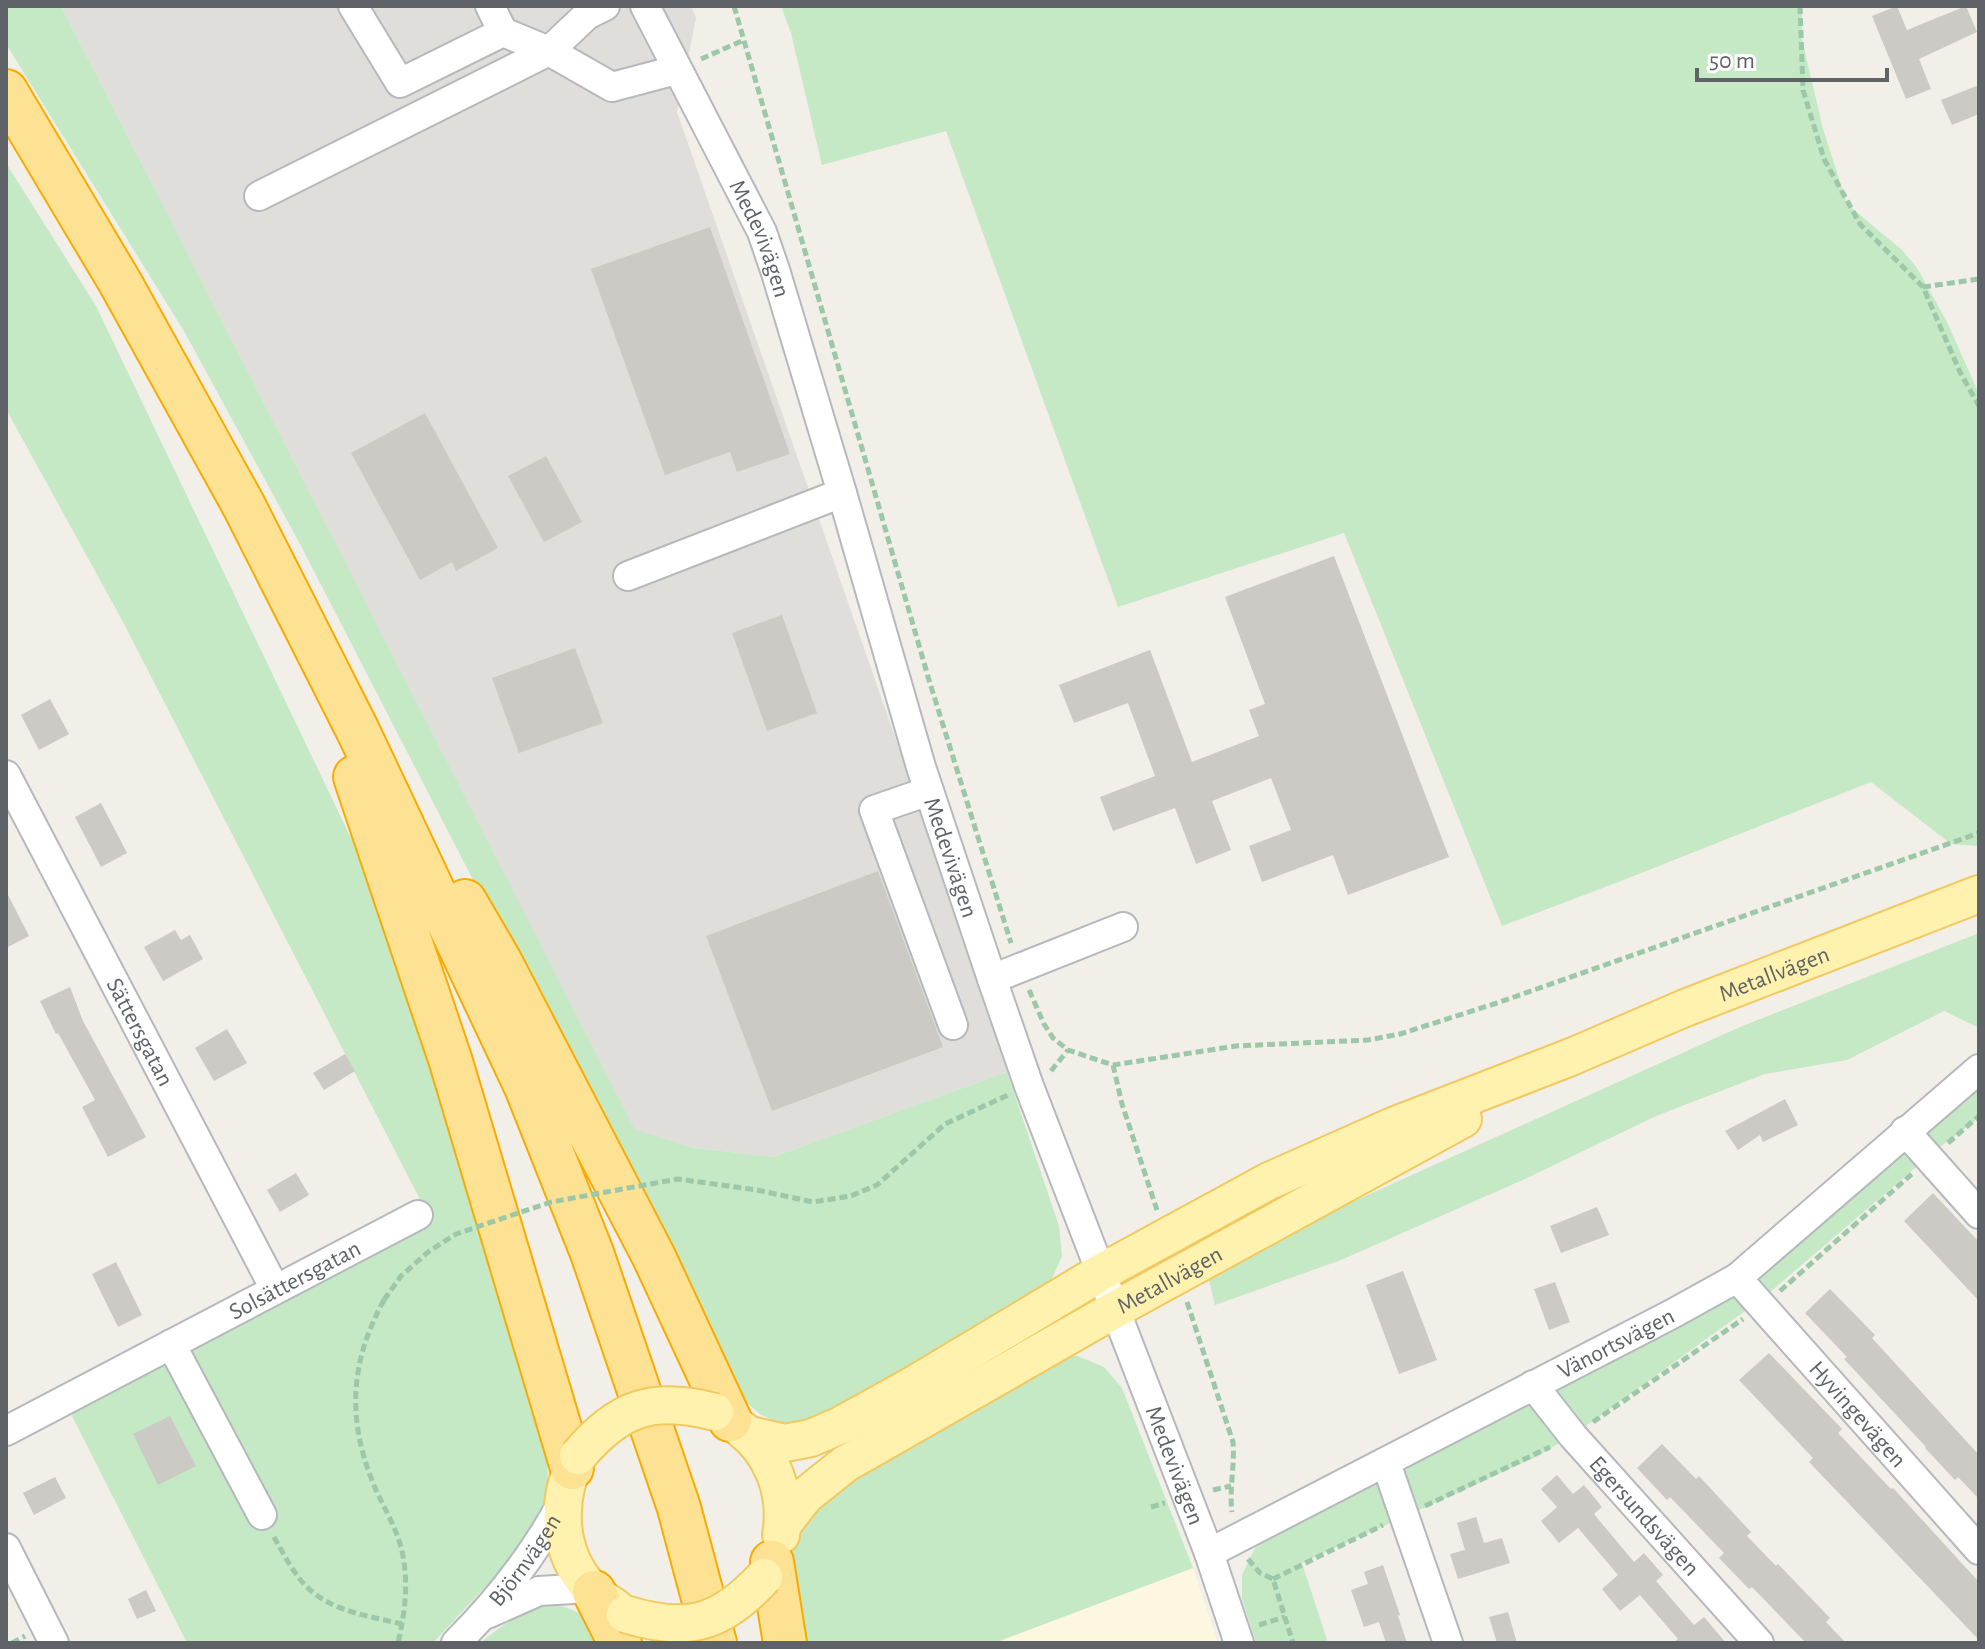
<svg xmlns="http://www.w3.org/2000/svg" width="1985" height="1649" viewBox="0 0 1985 1649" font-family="'Alegreya Sans',sans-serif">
	<rect width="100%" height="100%" fill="#f1efe8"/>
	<path fill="#fef7e0" d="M1193 1568 1218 1643H994L1103 1602Z"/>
	<path fill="#e0deda" d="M61 6H691L696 18 677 112 910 780 1007 1072 773 1157 695 1148 635 1131Z"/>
	<path fill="#c5e8c5" d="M6 6H61L635 1130 695 1148 773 1157 1007 1072 1059 1226 1062 1256 1049 1285 829 1419 783 1425 760 1414 739 1396 300 544 184 331 6 44Z
		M781 6H1802V39L1823 129 1847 204 1902 250 1917 268 1947 322 1979 394V846L1951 844 1871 782 1621 881 1502 926 1344 533 1118 607 946 131 822 165 791 33Z
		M6 163 96 306 384 907 547 1436 548 1494 541 1522 524 1545 433 1643H187L68 1408 383 1250 429 1217 122 620 6 409Z
		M1979 933V1028L1944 1011 1847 1060 1765 1074 1656 1116 1525 1179 1341 1260 1215 1305 1207 1273 1277 1236 1740 1027Z
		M1979 1070V1118L1936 1150 1763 1298 1579 1431 1538 1456 1302 1563 1328 1643H1256L1242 1599V1575L1255 1548 1390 1457 1735 1267Z
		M1077 1356 1104 1367 1122 1388 1193 1568 994 1643H797L790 1554 802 1526 821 1503 846 1479 1057 1357Z
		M553 1604C583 1611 589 1619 606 1643H480C505 1623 521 1611 553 1604Z"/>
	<path fill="#cccac5" d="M1897 6 1907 30 1966 6 1977 32 1919 59 1931 89 1906 99 1872 16Z
		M1979 85V114L1952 125 1941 100Z
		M710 227 790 454 737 472 730 452 665 475 591 269Z
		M425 413 498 548 456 571 452 562 420 580 351 453Z
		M546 456 582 522 544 542 508 476Z
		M1334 556 1449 857 1348 895 1333 855 1262 882 1249 846 1291 830 1271 778 1212 801 1231 850 1196 864 1175 808 1113 831 1100 797 1155 776 1128 703 1074 723 1059 685 1150 650 1192 762 1259 736 1249 710 1265 704 1225 597Z
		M782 615 817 713 767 731 732 633Z
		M575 648 603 723 519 753 492 678Z
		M50 699 69 734 39 750 21 715Z
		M101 803 127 853 101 867 75 817Z
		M878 871 943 1047 772 1111 706 936Z
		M6 891 29 936 6 948Z
		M175 930 181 940 190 935 203 959 163 981 144 947Z
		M70 987 83 1021 146 1137 108 1157 82 1107 95 1100 58 1033 56 1034 40 1001Z
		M227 1029 247 1063 214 1081 195 1048Z
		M345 1054 355 1071 324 1090 313 1073Z
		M1785 1099 1798 1125 1763 1142 1760 1135 1738 1150 1725 1131Z
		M296 1173 309 1195 280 1212 267 1190Z
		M1933 1193 1979 1242V1301L1904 1221Z
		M1597 1207 1609 1235 1561 1253 1550 1226Z
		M116 1262 142 1315 118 1327 92 1274Z
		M1403 1271 1437 1360 1399 1374 1366 1285Z
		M1555 1282 1570 1322 1549 1330 1534 1289Z
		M1830 1289 1875 1335 1872 1338 1979 1455V1499L1958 1477 1955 1480 1925 1448 1926 1447 1844 1359 1847 1357 1805 1313Z
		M1769 1353 1842 1429 1838 1433 1891 1489 1893 1488 1979 1582V1640L1809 1462 1813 1458 1739 1380Z
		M170 1416 196 1466 158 1485 133 1434Z
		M1662 1444 1696 1479 1699 1476 1751 1532 1747 1536 1776 1566 1778 1564 1830 1618 1826 1622 1846 1643H1806L1752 1587 1749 1589 1719 1558 1724 1553 1670 1497 1667 1500 1637 1468Z
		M1557 1475 1573 1494 1584 1485 1602 1507 1594 1514 1634 1562 1644 1553 1663 1575 1656 1581 1694 1625 1704 1617 1726 1643H1673L1678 1639 1640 1595 1620 1611 1602 1589 1618 1575 1578 1528 1559 1543 1541 1521 1557 1507 1541 1489Z
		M55 1477 66 1498 34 1515 23 1493Z
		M1476 1517 1484 1543 1502 1538 1510 1563 1458 1579 1450 1554 1465 1550 1457 1523Z
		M1383 1565 1400 1615 1398 1616 1407 1643H1386L1379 1622 1364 1627 1351 1590 1368 1584 1364 1572Z
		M146 1590 156 1611 137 1619 128 1599Z
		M1508 1612 1517 1643H1497L1489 1617Z"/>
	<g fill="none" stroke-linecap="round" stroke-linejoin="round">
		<g stroke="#b5b8bc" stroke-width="32">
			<g id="minor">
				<path d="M353 6 400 83 503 32"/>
				<path d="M490 6 503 32 549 51 612 87 676 70"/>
				<path id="s1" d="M645 6 762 232 776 273 842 493 921 767 992 979 1029 1086 1209 1553 1239 1643"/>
				<path d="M259 196 549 51 587 15 605 6"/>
				<path d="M628 576 842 493"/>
				<path id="s2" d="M6 775 275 1289"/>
				<path d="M929 791 874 810 953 1025"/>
				<path d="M992 979 1123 927"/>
				<path d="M1905 1131 1979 1214"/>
				<path id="s3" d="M1737 1278 1979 1550"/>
				<path d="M171 1344 262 1515"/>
				<path id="s4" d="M1533 1385 1573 1436 1759 1643"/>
				<path id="s5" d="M6 1431 418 1215"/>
				<path d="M1386 1463 1448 1643"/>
				<path d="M6 1548 54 1643"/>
				<path id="s6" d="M1209 1553 1672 1314 1737 1278 1979 1069"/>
				<path d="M487 1614 539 1591 590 1588"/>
				<path id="s7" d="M456 1643C498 1601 534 1555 562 1503"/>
			</g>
		</g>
		<g stroke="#f2c960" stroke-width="40">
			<g id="major">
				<path d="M740 1428C773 1453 788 1494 781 1535"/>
				<path id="s8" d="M750 1435 785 1443 811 1438 841 1425 915 1384 1100 1273 1269 1181 1393 1126 1571 1057 1685 1008 1979 894"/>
				<path d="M578 1456C555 1499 557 1553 591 1589 598 1597 608 1602 616 1608"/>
				<path id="s9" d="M783 1524 805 1496 845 1464 1114 1310 1463 1119"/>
			</g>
		</g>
		<g stroke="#f9ab00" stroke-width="46">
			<path id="highway" d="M6 91 121 284 244 506 358 731 526 1087 592 1253 679 1508 715 1643
				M355 777 451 1062 572 1468
				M465 901 500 961 654 1257 730 1420
				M772 1562 785 1643
				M594 1592 620 1643"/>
		</g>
		<path stroke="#9cc7a9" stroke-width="5" stroke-dasharray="8 4" stroke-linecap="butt" d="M734 6 929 680 1011 943
			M1800 6 1803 90 1824 159 1860 224 1923 287 1960 372 1979 406
			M701 59 744 40
			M1923 287 1979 279
			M1029 990 1044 1024 1053 1038 1068 1050 1113 1065 1236 1046 1368 1040 1400 1034 1497 1003 1979 833
			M1113 1065 1122 1104 1157 1210
			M1051 1071 1068 1050
			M1948 1143 1979 1116
			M757 1190 813 1202 851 1196 877 1185 945 1124 1008 1095
			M1780 1291 1913 1173
			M384 1300C350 1362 347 1418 373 1483 383 1507 396 1526 402 1551 409 1583 405 1612 398 1643
			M1187 1302 1233 1442C1235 1465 1229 1488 1232 1512
			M1593 1422 1743 1319
			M1213 1490 1231 1486
			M1425 1506 1550 1447
			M1151 1507 1165 1503
			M274 1537C283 1553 292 1571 305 1585 329 1611 369 1616 402 1624
			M1248 1559 1260 1573 1273 1579 1293 1643
			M1273 1579 1383 1525
			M1259 1625 1285 1617
			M12 1643 25 1636"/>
		<use href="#minor" stroke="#fff" stroke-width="28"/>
		<use href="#major" stroke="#fff2af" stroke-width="36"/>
		<use href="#highway" stroke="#fde293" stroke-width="42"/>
		<g stroke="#f2c960" stroke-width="40" stroke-linecap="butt">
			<path id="major-bridge" d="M578 1456C619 1407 653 1396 715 1412
				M625 1614C686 1633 720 1625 764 1577"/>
		</g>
		<path stroke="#9cc7a9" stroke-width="5" stroke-dasharray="8 4" stroke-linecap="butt" d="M384 1300 401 1276 428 1252 456 1234 551 1202 678 1179 757 1190"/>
		<use href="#major-bridge" stroke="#fff2af" stroke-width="36"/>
	</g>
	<g text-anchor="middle" stroke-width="8" stroke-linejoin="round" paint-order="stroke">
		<g font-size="24" fill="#5f6368" stroke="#fff">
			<text dy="8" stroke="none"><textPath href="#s1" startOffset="260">Medevivägen</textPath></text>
			<text dy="8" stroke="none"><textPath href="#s1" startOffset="908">Medevivägen</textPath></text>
			<text dy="8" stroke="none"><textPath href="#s8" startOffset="1134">Metallvägen</textPath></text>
			<text dy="8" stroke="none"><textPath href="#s2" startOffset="290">Sättersgatan</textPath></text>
			<text dy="8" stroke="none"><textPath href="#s9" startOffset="460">Metallvägen</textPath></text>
			<text dy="8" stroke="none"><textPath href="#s5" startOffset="326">Solsättersgatan</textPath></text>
			<text dy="8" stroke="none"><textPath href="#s6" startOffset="458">Vänortsvägen</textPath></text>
			<text dy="8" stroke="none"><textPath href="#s3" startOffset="182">Hyvingevägen</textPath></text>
			<text dy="8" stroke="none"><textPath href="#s1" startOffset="1556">Medevivägen</textPath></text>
			<text dy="8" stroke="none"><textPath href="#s4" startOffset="172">Egersundsvägen</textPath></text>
			<text dy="8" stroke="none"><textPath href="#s7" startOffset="108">Björnvägen</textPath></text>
		</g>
	</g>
	<rect width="1985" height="1649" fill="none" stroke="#5f6368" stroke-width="16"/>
	<path d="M1697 68v12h190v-12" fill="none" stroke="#5f6368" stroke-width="4"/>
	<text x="1709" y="68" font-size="24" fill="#5f6368" stroke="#ffffff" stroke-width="6" paint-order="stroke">50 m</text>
</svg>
